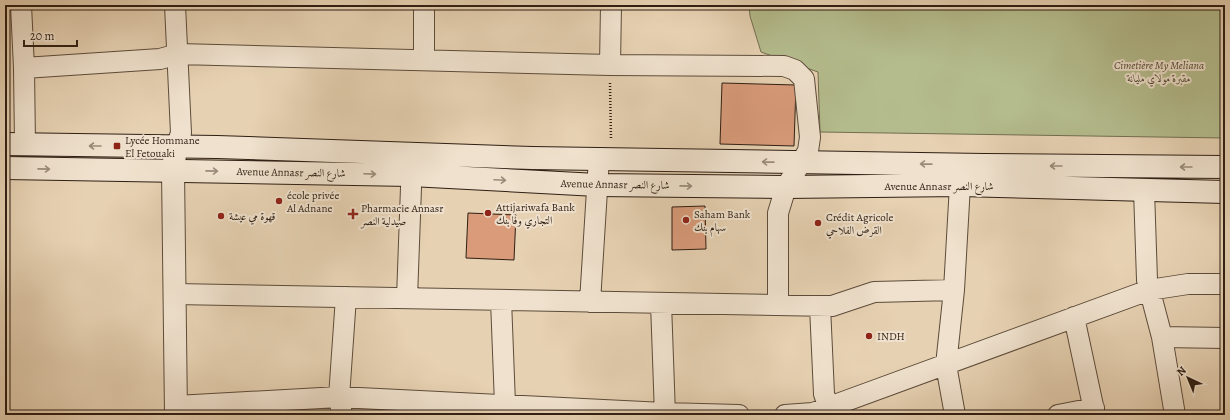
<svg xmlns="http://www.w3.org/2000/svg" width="1230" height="420" viewBox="0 0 1230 420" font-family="Alegreya,Amiri,serif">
	<rect width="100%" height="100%" fill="#e6d1b2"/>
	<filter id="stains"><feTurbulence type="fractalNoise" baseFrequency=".005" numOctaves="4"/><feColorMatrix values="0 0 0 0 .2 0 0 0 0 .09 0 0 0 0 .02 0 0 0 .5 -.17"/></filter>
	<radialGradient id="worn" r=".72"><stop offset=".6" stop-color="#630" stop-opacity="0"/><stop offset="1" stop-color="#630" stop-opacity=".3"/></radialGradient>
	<path fill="#b4bc8d" stroke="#726e50" d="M749 5H1225V138L820 132 818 72 761 52 750 16Z"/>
	<path fill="#d99b7a" stroke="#2f1f13" d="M722 83 796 85 794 146 720 144Z
		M705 206 706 249 672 250V207Z
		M468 213 516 215 514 260 466 258Z"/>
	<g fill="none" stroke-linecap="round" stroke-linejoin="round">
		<g stroke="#5d4c3b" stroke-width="22">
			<path id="minor" d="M21 5 24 68 160 59 178 54 610 65 784 66 795 70 804 79 810 137 808 151 786 187 778 213V305
				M175 5 181 133 176 147
				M424 5V60
				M610 65 611 5
				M24 68 25 145
				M1144 190 1147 280 1162 337 1175 415
				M175 294 832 306 874 292 954 290
				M407 298 412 160
				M501 300 505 404 507 415
				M590 302 599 158
				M661 303 665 415
				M820 306 824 394 829 408
				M1074 317 1095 415
				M1162 337 1225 338
				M176 406 339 397 664 413 739 415
				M342 415 339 397 346 297
				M785 415 813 413 1149 290 1188 284H1225
				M955 415 946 365 954 290 960 185
				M1058 415 1094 408"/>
		</g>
		<g stroke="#5d4c3b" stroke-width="24">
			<path id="tertiary" d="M176 415 173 170 176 147"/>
		</g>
		<g stroke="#2f1f13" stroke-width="24">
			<path id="secondary" d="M5 144 217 147 532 158 984 165 1225 167
				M5 168 411 175 597 185 786 187 960 185 1225 192"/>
		</g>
		<path stroke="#2f1f13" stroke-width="2.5" stroke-dasharray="1 2" stroke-linecap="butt" d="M610 83 611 140"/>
		<use href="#minor" stroke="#efe1cd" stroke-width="20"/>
		<use href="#tertiary" stroke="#efe1cd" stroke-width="22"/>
		<use href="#secondary" stroke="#efe1cd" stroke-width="22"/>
	</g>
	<defs><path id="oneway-shaft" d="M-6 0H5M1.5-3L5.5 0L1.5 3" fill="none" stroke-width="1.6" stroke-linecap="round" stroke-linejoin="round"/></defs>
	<g stroke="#998a79">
		<use href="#oneway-shaft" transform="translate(95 146) rotate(180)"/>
		<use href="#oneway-shaft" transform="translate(768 162) rotate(-179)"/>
		<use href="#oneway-shaft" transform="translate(926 164) rotate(-179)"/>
		<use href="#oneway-shaft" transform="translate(1056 166) rotate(-180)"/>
		<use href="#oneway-shaft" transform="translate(1186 167) rotate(-180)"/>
		<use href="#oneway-shaft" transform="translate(44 169) rotate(1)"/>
		<use href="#oneway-shaft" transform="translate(212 171) rotate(1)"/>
		<use href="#oneway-shaft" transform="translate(370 174) rotate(2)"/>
		<use href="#oneway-shaft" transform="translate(500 180) rotate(3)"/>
		<use href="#oneway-shaft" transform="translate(686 186) rotate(1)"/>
	</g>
	<g fill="#8f2418" stroke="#efe1cd" stroke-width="1.5">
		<rect x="113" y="142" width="8" height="8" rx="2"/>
		<circle cx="279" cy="201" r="4"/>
		<circle cx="488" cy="213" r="4"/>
		<path d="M351 208h4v4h4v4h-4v4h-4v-4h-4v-4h4z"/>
		<circle cx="221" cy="216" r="4"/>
		<circle cx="686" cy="220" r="4"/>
		<circle cx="818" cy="223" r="4"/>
		<circle cx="869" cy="336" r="4"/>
	</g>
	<g text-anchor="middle" stroke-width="4" stroke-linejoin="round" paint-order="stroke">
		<g font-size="11" font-style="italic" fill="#504632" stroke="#efe1cd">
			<text x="1159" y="69">Cimetière My Meliana<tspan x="1159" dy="13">مقبرة مولاي مليانة</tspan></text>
		</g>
		<g font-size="11" fill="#2f1f13" stroke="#efe1cd" text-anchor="start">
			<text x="125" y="144">Lycée Hommane<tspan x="125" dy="13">El Fetouaki</tspan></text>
			<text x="287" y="199">école privée<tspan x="287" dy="13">Al Adnane</tspan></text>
			<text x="496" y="211">Attijariwafa Bank<tspan x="496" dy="13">التجاري وفا بنك</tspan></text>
			<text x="361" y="212">Pharmacie Annasr<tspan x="361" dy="13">صيدلية النصر</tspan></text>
			<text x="694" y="218">Saham Bank<tspan x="694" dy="13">سهام بنك</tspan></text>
			<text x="229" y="220">قهوة مي عيشة</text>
			<text x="826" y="221">Crédit Agricole<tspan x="826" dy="13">القرض الفلاحي</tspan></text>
			<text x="877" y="340">INDH</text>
		</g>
		<g font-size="11" fill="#2f1f13" stroke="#efe1cd">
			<text transform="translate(291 172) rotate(1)" y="4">Avenue Annasr شارع النصر</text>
			<text transform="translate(615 184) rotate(1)" y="4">Avenue Annasr شارع النصر</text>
			<text x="939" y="190">Avenue Annasr شارع النصر</text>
		</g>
	</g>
	<rect width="1230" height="420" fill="none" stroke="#e6d1b2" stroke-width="20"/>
	<rect x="6" y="6" width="1218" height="408" fill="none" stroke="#2f1f13" stroke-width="2"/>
	<rect x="10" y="10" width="1210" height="400" fill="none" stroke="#2f1f13"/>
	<g transform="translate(1188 378) rotate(316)" stroke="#efe1cd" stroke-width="3" paint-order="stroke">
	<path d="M0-3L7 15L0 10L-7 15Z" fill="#2f1f13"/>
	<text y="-6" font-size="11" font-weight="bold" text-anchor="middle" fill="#2f1f13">N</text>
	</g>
	<path d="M24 40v6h53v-6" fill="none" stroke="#2f1f13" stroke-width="2"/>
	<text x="30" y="40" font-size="12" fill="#2f1f13" stroke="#efe1cd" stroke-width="3" paint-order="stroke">20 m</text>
	<rect width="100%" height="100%" filter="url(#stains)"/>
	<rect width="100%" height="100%" fill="url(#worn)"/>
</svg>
